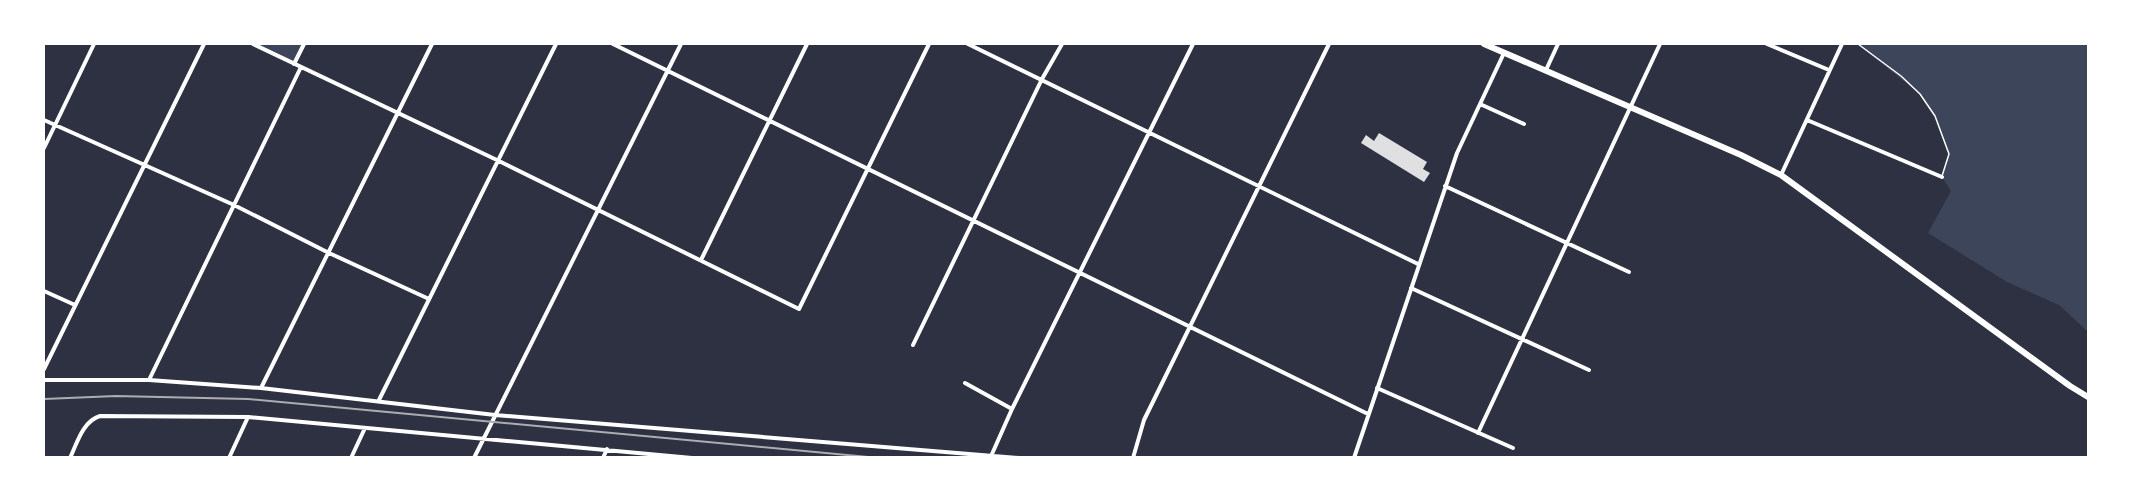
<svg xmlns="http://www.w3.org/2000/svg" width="2132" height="501" viewBox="0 0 2132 501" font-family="Jost,sans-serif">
	<rect width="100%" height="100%" fill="#2d3142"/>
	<path fill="#3c4559" d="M253 44H304L294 64Z
		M1857 44H2088V332L2059 305 2007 282 1928 233 1951 191 1942 177 1949 154 1935 116 1920 94Z"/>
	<path fill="#e0e0e3" d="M1379 133 1427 162 1423 169 1430 173 1424 182 1361 143 1366 135 1374 141Z"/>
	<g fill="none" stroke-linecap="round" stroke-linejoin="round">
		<path stroke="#fff" stroke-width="1.5" d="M1858 44 1901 76 1920 94 1935 116 1949 154 1942 176"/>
		<path stroke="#fff" stroke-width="4" d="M253 44 499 161 799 309 929 44
			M613 44 1368 414
			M968 44 1418 264
			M1767 44 1829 70
			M294 64 304 44
			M1546 70 1558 44
			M1480 104 1524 124
			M44 120 234 205 329 253 429 299
			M1807 120 1942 177
			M44 148 94 44
			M1781 175 1842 44
			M1445 186 1629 272
			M701 260 807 44
			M1411 288 1589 370
			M44 291 75 305
			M913 345 1042 79 1062 44
			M44 369 204 44
			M44 380H149L261 388 495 415 1019 458
			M149 380 301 67
			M965 383 1012 409
			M261 388 432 44
			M1377 388 1513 448
			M379 400 556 44
			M1478 433 1660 44
			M992 454 1012 409 1193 44
			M70 458C77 443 83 421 100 416L248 417 692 458
			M229 458 248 417
			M351 458 365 428
			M474 458 681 44
			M603 458 607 449
			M1133 458 1144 420 1329 44
			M1354 458 1457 153 1504 53"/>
		<path stroke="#fff" stroke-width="6" d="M1484 44 1741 155 1781 175 2070 386 2088 397"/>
		<path stroke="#abadb3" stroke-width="2" d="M44 399 116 396 248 399 879 458"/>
	</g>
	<rect width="2132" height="501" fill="none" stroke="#ffffff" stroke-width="90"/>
</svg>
